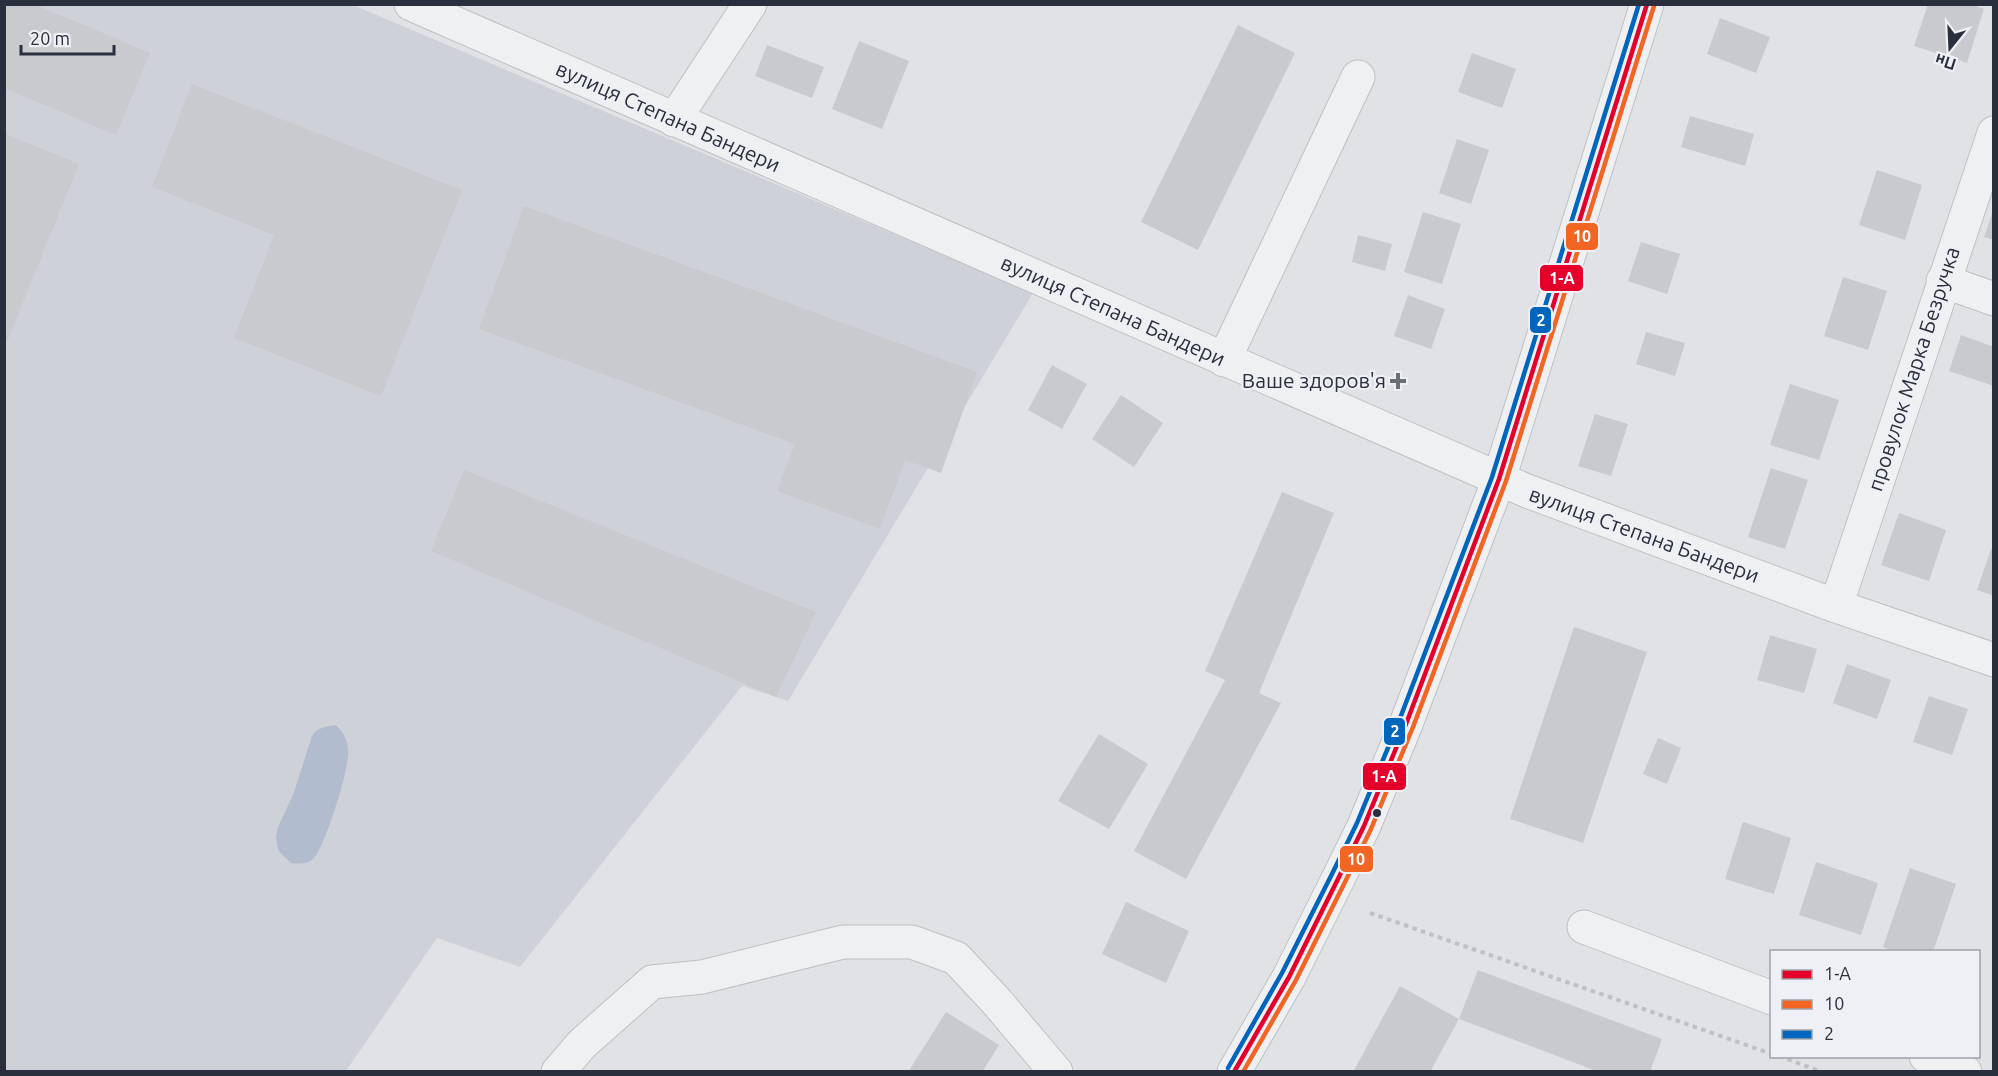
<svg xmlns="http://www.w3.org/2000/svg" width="1998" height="1076" viewBox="0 0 1998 1076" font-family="Ubuntu,sans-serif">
	<rect width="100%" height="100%" fill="#e1e2e5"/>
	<path fill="#cfd1d8" d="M5 5H353L1033 293 788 701 742 686 520 967 437 938 346 1071 5 1072Z"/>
	<path fill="#b1bcce" d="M336 725C343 732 347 739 348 749 351 764 325 848 313 859 308 864 298 864 291 863L278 850 276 837 278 827 293 795 312 736C317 727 326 727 336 725Z"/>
	<path fill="#c9cacd" d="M4 4H34L150 53 116 135 4 88Z
		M1928 4H1970L1984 9 1967 63 1914 46Z
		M1720 18 1770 37 1756 73 1707 54Z
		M1238 25 1295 53 1198 250 1141 222Z
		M859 41 909 61 882 129 832 109Z
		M767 45 824 67 812 98 755 76Z
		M1472 53 1516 69 1502 108 1458 92Z
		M192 84 462 190 381 396 234 338 274 235 152 187Z
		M1690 116 1754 134 1745 166 1681 147Z
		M4 133 79 164 5 347H4Z
		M1457 139 1489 150 1471 204 1439 193Z
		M1877 170 1922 185 1905 240 1859 225Z
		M524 206 977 372 941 473 905 460 880 529 777 491 795 444 479 329Z
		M1993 211H1994V240L1984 237Z
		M1423 212 1461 224 1442 284 1404 272Z
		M1358 235 1392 244 1385 271 1352 262Z
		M1641 242 1680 254 1667 294 1628 281Z
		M1843 277 1887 291 1868 350 1824 336Z
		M1408 295 1445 309 1431 349 1394 336Z
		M1646 332 1685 343 1675 376 1636 364Z
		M1961 335 1994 347V386L1949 371Z
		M1052 365 1087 384 1062 429 1028 410Z
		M1790 384 1839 400 1819 460 1770 445Z
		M1121 395 1163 423 1134 467 1092 439Z
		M1595 414 1628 424 1611 476 1578 466Z
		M1771 468 1808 480 1785 549 1748 537Z
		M464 470 816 612 776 697 431 551Z
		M1282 492 1334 513 1259 693 1281 703 1186 879 1134 851 1225 680 1205 671Z
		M1899 513 1946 530 1929 581 1881 565Z
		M1991 549 1994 550V596L1977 590Z
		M1574 627 1647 652 1583 843 1510 819Z
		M1770 635 1817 649 1804 693 1757 680Z
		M1847 664 1891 680 1877 719 1833 703Z
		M1929 696 1968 709 1952 755 1913 742Z
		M1099 734 1148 764 1109 829 1058 801Z
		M1658 738 1681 748 1667 784 1643 774Z
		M1743 822 1791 838 1774 894 1725 879Z
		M1816 862 1878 883 1861 935 1799 915Z
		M1910 868 1956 884 1933 952H1896L1883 947Z
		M1126 902 1189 931 1166 983 1102 954Z
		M1478 970 1662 1039 1650 1072H1599L1459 1019Z
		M1400 986 1459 1019 1430 1072H1353Z
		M946 1012 999 1045 982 1072H908Z"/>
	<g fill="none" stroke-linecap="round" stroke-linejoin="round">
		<g stroke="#bfc0c3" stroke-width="35">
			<path id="minor" d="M411 4 1527 491 1836 606 1994 660
				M674 120 750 4
				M1943 281 1994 299
				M1224 360 1358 77
				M1836 606 1994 133
				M1584 927 1772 998
				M1926 1056 1965 1072
				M558 1072 582 1044 652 982 702 977 843 942H912L956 958 997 1002 1056 1072
				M1234 1072 1289 977 1339 877 1364 826 1406 724 1499 479 1647 4"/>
		</g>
		<path stroke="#bfc0c4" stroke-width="4" stroke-dasharray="4.5 4.5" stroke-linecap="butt" d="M1370 913 1772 1054
			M1779 1056 1822 1072"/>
		<use href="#minor" stroke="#eff0f2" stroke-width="33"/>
		<g stroke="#eef0f5" stroke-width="9">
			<path id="bus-1" d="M1234 1072 1289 977 1339 877 1364 826 1406 724 1499 479 1647 4"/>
		</g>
		<g stroke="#eef0f5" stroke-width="9">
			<path id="bus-2" d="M1243 1072 1296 980 1346 880 1371 829 1413 727 1506 481 1654 6"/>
		</g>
		<g stroke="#eef0f5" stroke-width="9">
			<path id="bus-3" d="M1228 1068 1282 973 1332 874 1357 823 1399 721 1492 477 1639 4"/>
		</g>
		<use href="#bus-1" stroke="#e4002b" stroke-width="4.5"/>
		<use href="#bus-2" stroke="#f26522" stroke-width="4.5"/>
		<use href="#bus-3" stroke="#0065bd" stroke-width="4.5"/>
	</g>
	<path fill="#696e77" stroke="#eef0f5" stroke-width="2" d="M1395 372h6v6h6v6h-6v6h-6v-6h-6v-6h6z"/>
	<circle fill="#292f3c" stroke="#eef0f5" stroke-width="2" cx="1377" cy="813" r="5"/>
	<g text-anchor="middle" stroke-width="4.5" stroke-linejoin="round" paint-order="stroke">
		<g font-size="21" fill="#292f3c" stroke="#eef0f5">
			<text transform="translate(668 117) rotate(24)" y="7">вулиця Степана Бандери</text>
			<text transform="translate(1113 311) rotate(24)" y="7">вулиця Степана Бандери</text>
			<text transform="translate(1914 369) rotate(-72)" y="7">провулок Марка Безручка</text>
			<text transform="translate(1644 535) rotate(20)" y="7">вулиця Степана Бандери</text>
		</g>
		<g font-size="21" fill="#292f3c" stroke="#eef0f5" text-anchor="end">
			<text x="1386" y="388">Ваше здоров'я</text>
		</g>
	</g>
	<g stroke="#eef0f5" stroke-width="2">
		<rect x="1565" y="222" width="34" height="29" rx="6" fill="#f26522"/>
		<rect x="1539" y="264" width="45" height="28" rx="6" fill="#e4002b"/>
		<rect x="1529" y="306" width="23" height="28" rx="6" fill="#0065bd"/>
		<rect x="1383" y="717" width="23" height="29" rx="6" fill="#0065bd"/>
		<rect x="1362" y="762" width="45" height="29" rx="6" fill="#e4002b"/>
		<rect x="1339" y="845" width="35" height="28" rx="6" fill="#f26522"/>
	</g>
	<g font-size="16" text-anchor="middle" font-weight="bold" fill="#fff">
		<text x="1582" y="242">10</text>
		<text x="1562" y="284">1-А</text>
		<text x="1541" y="326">2</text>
		<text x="1395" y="737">2</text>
		<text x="1384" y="782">1-А</text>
		<text x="1356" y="865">10</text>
	</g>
	<rect width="1998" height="1076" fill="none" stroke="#292f3c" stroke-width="12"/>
	<rect x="1770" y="950" width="210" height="108" fill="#eef0f5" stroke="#9fa3ab" stroke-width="1.5"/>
	<rect x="1782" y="970" width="30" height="9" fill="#e4002b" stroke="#9fa3ab" stroke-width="1.5"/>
	<text x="1824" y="980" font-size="18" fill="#292f3c">1-А</text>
	<rect x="1782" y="1000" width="30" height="9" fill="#f26522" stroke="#9fa3ab" stroke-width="1.5"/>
	<text x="1824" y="1010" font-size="18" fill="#292f3c">10</text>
	<rect x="1782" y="1030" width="30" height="9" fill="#0065bd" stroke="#9fa3ab" stroke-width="1.5"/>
	<text x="1824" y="1040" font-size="18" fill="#292f3c">2</text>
	<g transform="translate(1950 48) rotate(198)" stroke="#eef0f5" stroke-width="4.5" paint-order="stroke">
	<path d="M0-4.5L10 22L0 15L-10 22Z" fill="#292f3c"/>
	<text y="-9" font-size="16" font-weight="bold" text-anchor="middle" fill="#292f3c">Пн</text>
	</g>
	<path d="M21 45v9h93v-9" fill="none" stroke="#292f3c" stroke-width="3"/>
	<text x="30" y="45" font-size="18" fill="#292f3c" stroke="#eef0f5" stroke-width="4.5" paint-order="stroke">20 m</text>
</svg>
